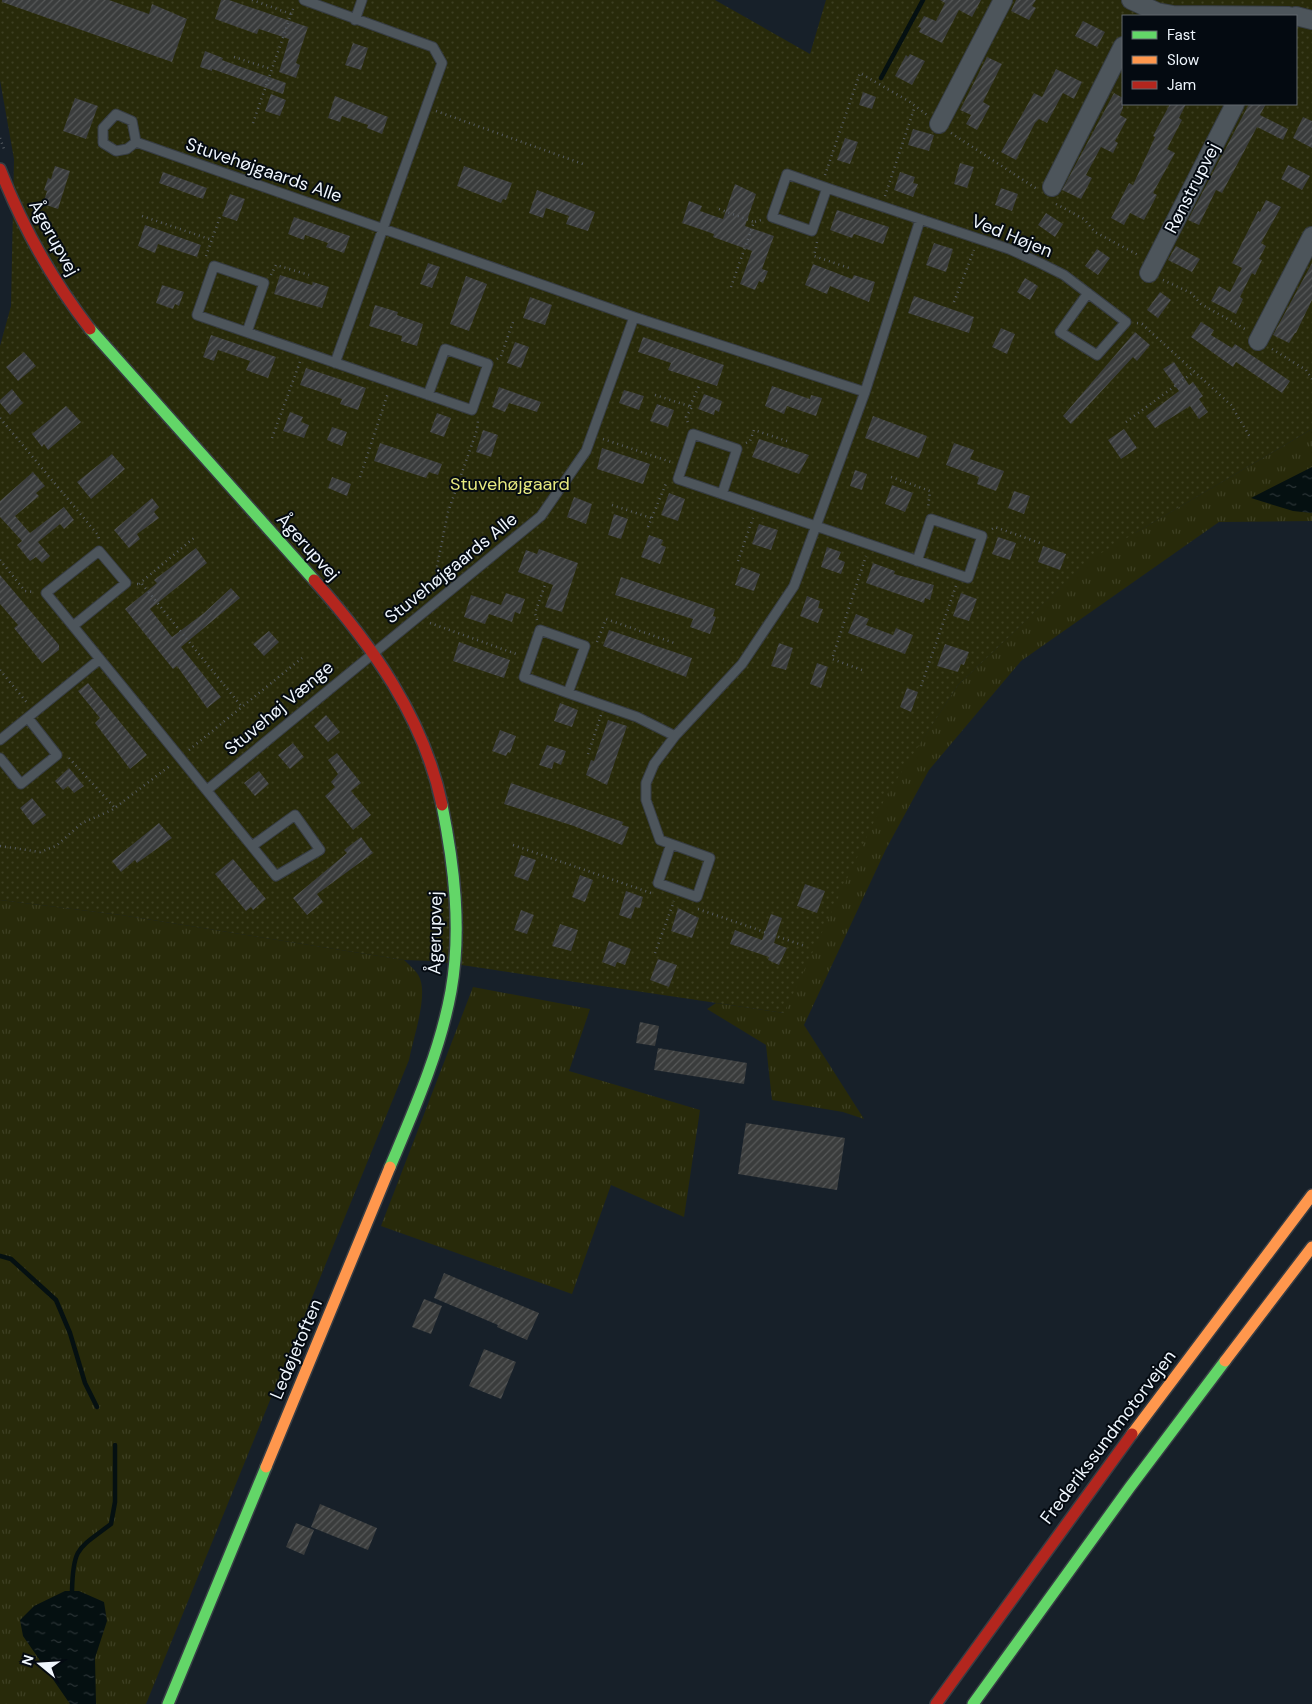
<svg xmlns="http://www.w3.org/2000/svg" width="1312" height="1704" viewBox="0 0 1312 1704" font-family="'DM Sans',sans-serif">
	<defs>
		<pattern id="grass-tufts" width="24" height="20" patternUnits="userSpaceOnUse" patternTransform="scale(1.25)"><rect width="24" height="20" fill="#282a0a"/><path d="M3 7l-1-3M5 7V3M7 7l1-3M15 17l-1-3M17 17v-4M19 17l1-3" fill="none" stroke="#3d3f22"/></pattern>
		<pattern id="garden-dots" width="8" height="8" patternUnits="userSpaceOnUse" patternTransform="scale(1.25)"><rect width="8" height="8" fill="#282a0a"/><path d="M2 2h.1M6 6h.1" fill="none" stroke="#3d3f22" stroke-width="1.8" stroke-linecap="round"/></pattern>
		<pattern id="water-ripples" width="26" height="14" patternUnits="userSpaceOnUse" patternTransform="scale(1.25)"><rect width="26" height="14" fill="#051011"/><path d="M2 4q2-2 4 0t4 0M15 11q2-2 4 0t4 0" fill="none" stroke="#2a3335"/></pattern>
		<pattern id="building-hatch" width="6" height="6" patternUnits="userSpaceOnUse" patternTransform="scale(1.25)"><rect width="6" height="6" fill="#3a3c3c"/><path d="M-1 1l2-2M0 6l6-6M5 7l2-2" fill="none" stroke="#575959"/></pattern>
	</defs>
	<rect width="100%" height="100%" fill="#172029"/>
	<path fill="url(#grass-tufts)" d="M1312 429V521L1219 522 1021 661 929 770 886 849 804 1025 864 1119 843 1112 772 1100 766 1045 707 1009 716 1003 784 1013 660 765 920 743 958 685 1081 568 1054 518 1135 533Z
		M0 900 121 915 404 960C411 967 419 972 421 982 426 1002 413 1039 409 1060L146 1704H0Z
		M473 987 590 1009 569 1071 700 1110 684 1217 611 1185 572 1294 381 1226Z"/>
	<path fill="url(#garden-dots)" fill-rule="evenodd" d="M0 0H715L810 54 826 0H1312V429L1091 559 958 685 886 796 784 1013 435 961 404 960 121 915 0 900V346L11 306 14 159 0 80ZM1123 16H1296V104H1123Z"/>
	<path fill="url(#water-ripples)" d="M1312 467V513L1293 511 1251 498Z
		M65 1591H79L104 1602 107 1621 95 1658 96 1704H70L23 1636 20 1620 34 1606Z"/>
	<g fill="none" stroke-linecap="round" stroke-linejoin="round">
		<path stroke="#051011" stroke-width="4.5" d="M881 78 923 0
			M0 1256 11 1259 56 1300 70 1333 85 1383 97 1407
			M72 1591C73 1547 78 1549 111 1524L115 1502V1445"/>
	</g>
	<path fill="url(#building-hatch)" d="M2 0H109L149 14 152 4 187 19 172 62 2 2Z
		M221 0H229L308 27 296 63 300 65 296 78 279 72 289 39 259 29 257 34 215 19Z
		M940 0H981L972 17 959 10 942 43 919 32 921 28 918 27 924 16 936 21 945 3Z
		M1016 0H1036L1032 6 1036 8 1029 20 1011 11Z
		M1083 21 1105 32 1097 47 1075 36Z
		M353 43 368 48 361 70 345 65Z
		M205 51 223 58 222 60 286 83 283 94 212 69V71L200 67Z
		M910 54 925 61 912 85 895 76 906 55 908 57Z
		M987 57 1002 64 983 102 990 106 977 130 966 124 971 115 960 110Z
		M1056 69 1082 82 1074 99 1063 93 1047 123 1039 119 1035 123 1016 160 1001 152 1034 93 1042 97Z
		M863 92 876 97 872 109 859 105Z
		M1114 93 1123 98V108L1120 115 1127 119 1115 141 1118 143 1113 153 1101 147 1086 175 1092 178 1081 199 1062 190Z
		M271 94 286 100 280 116 265 111Z
		M335 96 388 117 382 134 367 128 368 125 342 116 340 122 328 118Z
		M75 98 98 106 86 139 63 131Z
		M1170 104H1186L1179 118 1182 120 1167 149 1175 153 1153 193 1157 195 1144 220 1130 213 1124 225 1111 218 1129 183 1133 185 1155 137 1153 136Z
		M1249 104H1266L1260 115 1288 129 1283 140 1257 127 1222 193 1216 190 1199 225 1188 220Z
		M1303 117 1312 121V148L1293 138Z
		M913 129 934 135 929 151 908 145Z
		M845 138 858 142 850 164 837 160Z
		M960 163 974 167 967 188 954 184Z
		M1288 165 1310 176 1302 190 1281 179Z
		M55 166 70 171 58 209 43 204 47 191 44 190 48 178 51 179Z
		M464 166 512 183 506 200 503 199 501 203 457 186Z
		M163 172 207 188 203 199 159 183Z
		M900 172 915 177 913 183 918 184 913 197 894 190Z
		M735 184 756 194 745 226 774 236 762 269 768 271 763 283 759 281 755 290 740 284 752 251 713 237 714 234 682 223 689 201 702 206 700 211 723 219Z
		M1001 188 1018 194 1012 211 995 205Z
		M537 190 595 212 588 231 566 224 569 216 546 208 543 218 529 213Z
		M230 194 245 199 237 221 222 216Z
		M1266 200 1281 207 1261 243 1266 246 1259 259 1262 260 1255 275 1252 273 1240 297 1243 299 1236 314 1211 301 1219 286 1230 292 1242 268 1232 263 1258 211 1260 212Z
		M837 210 889 227 883 244 854 234 852 238 830 230Z
		M1046 213 1063 224 1055 237 1038 225Z
		M294 217 350 236 344 253 326 247 328 243 305 235 304 240 288 234Z
		M145 225 201 245 197 257 158 244 155 253 138 246Z
		M934 243 953 249 946 272 926 265Z
		M1176 246 1200 259 1192 272 1168 260Z
		M1097 249 1110 258 1098 275 1085 266Z
		M428 263 440 267 432 288 420 284Z
		M1312 263V300L1296 333H1295L1289 343 1273 335Z
		M813 264 852 279 854 275 875 282 869 302 830 286 827 294 805 285Z
		M280 275 312 285 313 282 329 287 322 308 274 294Z
		M466 276 487 284 469 331 450 324Z
		M1025 278 1038 286 1030 300 1017 292Z
		M162 285 184 292 179 306 175 304 173 309 156 303Z
		M1160 292 1171 300 1158 318 1147 310Z
		M914 296 974 317 969 333 908 313Z
		M530 297 552 305 545 325 523 318Z
		M375 305 398 312 397 315 423 324 417 346 401 341 402 336 369 326Z
		M1201 322 1214 330 1211 335 1232 348 1235 344 1290 381 1282 393 1236 362 1233 367 1191 337Z
		M1001 328 1015 334 1007 354 992 347Z
		M1135 332 1150 345 1137 361 1133 357 1071 424 1063 416Z
		M211 335 276 357 268 378 246 370 250 361 218 350 214 361 203 357Z
		M643 337 724 365 717 386 668 370 671 363 638 352Z
		M515 342 529 347 521 368 507 363Z
		M24 352 36 366 18 381 6 367Z
		M1174 362 1189 385 1193 382 1203 396 1199 399 1208 412 1199 419 1190 406 1155 428 1146 416 1179 391 1163 369Z
		M306 368 366 388 358 410 340 404 342 399 300 385Z
		M772 386 810 399 811 395 822 398 816 416 787 406 784 414 765 406Z
		M499 387 541 402 537 412 509 403 505 412 492 407Z
		M12 389 23 403 10 415 0 403V400Z
		M624 390 644 396 639 410 619 403Z
		M704 394 722 401 719 412 715 410 714 415 698 409Z
		M657 404 674 410 668 427 650 421Z
		M66 406 81 422 48 450 44 444 42 447 32 434Z
		M290 412 303 417 301 422 309 425 304 438 283 431Z
		M437 413 451 418 444 437 430 432Z
		M873 416 927 436 919 458 865 438Z
		M332 427 347 432 342 446 327 440Z
		M1124 429 1137 448 1121 459 1108 440Z
		M483 430 498 435 491 457 476 452Z
		M759 439 809 455 799 474 752 457Z
		M380 443 442 464 438 475 429 472 426 478 374 461Z
		M954 443 974 450 970 459 1004 471 996 491 977 484 979 477 946 465Z
		M602 448 650 464 643 484 597 469Z
		M112 454 125 469 91 499 77 482Z
		M855 470 867 474 862 490 850 486Z
		M33 472 45 486 36 493 39 496 15 516 30 533 64 507 74 520 64 529 60 524 38 542 50 556 42 563 36 557 30 561 17 545 22 541 0 517V501Z
		M332 477 351 484 347 496 328 488Z
		M892 485 913 493 905 512 885 504Z
		M1014 491 1030 496 1024 514 1008 508Z
		M669 493 685 499 678 521 661 515Z
		M574 497 592 504 586 524 567 517Z
		M152 498 159 507 154 512 159 518 137 534 140 539 129 548 114 530Z
		M614 514 628 519 621 539 608 535Z
		M759 524 778 530 771 550 752 544Z
		M649 535 663 540 661 545 666 547 660 564 641 557Z
		M998 537 1016 543 1010 560 992 554Z
		M1043 546 1066 554 1060 570 1038 562Z
		M827 547 841 552 838 559 845 562 841 574 821 567Z
		M196 548 207 563 150 609 172 637 204 613 231 588 240 598 181 647 221 697 207 708 177 666 173 669 125 609 157 583 154 580Z
		M539 549 578 563 562 612 545 607 553 585 518 572 526 550 537 554Z
		M873 563 895 571 894 574 934 585 930 600 925 598 924 603 866 583Z
		M741 567 760 574 754 591 735 585Z
		M0 575 59 645V650L42 663 14 628 18 625 0 604Z
		M621 577 715 609 713 616 716 617 710 634 690 627 693 619 615 595Z
		M506 593 525 599 520 614 515 612 512 622 489 614 485 624 464 617 471 595 501 605Z
		M961 593 977 599 969 621 953 616Z
		M807 596 820 601 818 608 823 609 818 623 800 616Z
		M856 614 869 619 866 625 893 635 896 628 913 635 905 654 848 633Z
		M609 630 692 658 686 677 603 646Z
		M269 631 279 642 264 656 253 644Z
		M459 642 510 660 504 678 453 661Z
		M779 643 793 648 786 670 771 666Z
		M945 644 969 652 964 665 961 664 958 672 937 666Z
		M817 663 828 667 821 688 810 684Z
		M88 683 147 755 130 769 95 723 100 718 78 691Z
		M907 688 918 692 911 712 900 707Z
		M560 703 578 710 572 727 554 721Z
		M326 715 340 732 328 742 314 726Z
		M608 720 627 726 607 785 586 775 591 760 594 761Z
		M500 730 516 736 510 753 508 752 506 756 492 751Z
		M293 743 304 757 290 769 278 755Z
		M547 745 566 751 561 765 554 762 552 769 539 765Z
		M337 753 361 783 351 791 371 815 353 830 325 796 335 787 331 782 338 774 328 760Z
		M69 768 84 786 74 793 68 786 63 790 55 781Z
		M259 771 269 784 255 796 244 783Z
		M511 783 623 822 622 825 629 827 622 845 574 826 504 804Z
		M32 798 46 815 33 825 20 808Z
		M159 823 172 838 137 863 135 860 121 872 112 861Z
		M361 837 373 853 317 894 323 902 307 915 293 898 347 853 344 850Z
		M521 855 536 860 528 881 514 876Z
		M233 859 266 899 253 910 251 907 246 911 215 874Z
		M580 875 593 880 585 902 572 897Z
		M805 884 825 891 817 913 797 906Z
		M626 891 643 897 640 908 635 907 631 919 619 915Z
		M678 908 699 918 692 938 671 931Z
		M521 910 534 915 527 934 514 930Z
		M771 914 782 918 774 943 787 948 779 965 768 960 769 957 730 944 735 930 762 940Z
		M560 924 578 930 571 951 552 946Z
		M609 941 631 949 625 965 617 962 615 967 602 962Z
		M658 959 677 965 669 987 650 980Z
		M640 1022 659 1026 655 1046 636 1043Z
		M658 1048 747 1063 744 1084 654 1070Z
		M746 1123 845 1138 837 1190 738 1174Z
		M444 1273 539 1313 527 1340 497 1327 498 1325 434 1298Z
		M424 1299 442 1306 431 1334 412 1327Z
		M484 1349 516 1362 501 1399 469 1386Z
		M320 1504 377 1528 368 1550 311 1527Z
		M296 1523 314 1530 304 1555 286 1547Z"/>
	<g fill="none" stroke-linecap="round" stroke-linejoin="round">
		<g stroke="#373d44" stroke-width="11">
			<path id="lane" d="M304 0 433 47 442 63 335 363
				M355 20 362 0
				M136 142 127 149 116 151 103 143V128L116 114 132 121 136 142 634 317
				M827 188 787 174 772 217 812 231 827 188 1009 249 1040 263 1064 275 1126 322 1097 355 1060 332 1088 293
				M247 332 264 283 214 266 197 315 472 410 488 364 445 349 428 395
				M693 434 737 449 722 494 678 479Z
				M722 494 968 578 982 536 931 519 917 561
				M73 626 126 583 99 551 46 593C123 687 200 782 276 876L320 850 295 815 252 846
				M568 693 524 677 540 630 585 646 568 693 637 717 675 736
				M0 740 100 659
				M0 758 21 784 57 755 28 718
				M207 790 541 516 586 451 634 317 865 392
				M671 844 658 883 697 897 710 858 660 840 646 800V783L654 764 675 736 742 664 794 586 865 392 920 220"/>
		</g>
		<g stroke="#373d44" stroke-width="20">
			<path id="street" d="M1131 0 1157 12 1173 15 1289 16
				M1296 16 1312 20
				M939 124 1003 0
				M1052 187 1123 46
				M1149 273 1235 104
				M1258 341 1312 236"/>
		</g>
		<g stroke="#373d44" stroke-width="14">
			<path id="fast" d="M90 329 314 580
				M390 1167C414 1110 440 1052 451 991 462 929 454 865 442 805
				M168 1704 266 1467
				M973 1704 1130 1487 1225 1361"/>
		</g>
		<g stroke="#373d44" stroke-width="14">
			<path id="slow" d="M1225 1361 1312 1247
				M1132 1434 1312 1195
				M266 1467 390 1167"/>
		</g>
		<g stroke="#373d44" stroke-width="14">
			<path id="jam" d="M0 169C22 226 53 281 90 329
				M314 580C372 645 424 718 442 805
				M936 1704 1132 1434"/>
		</g>
		<path stroke="#565c62" stroke-width="2.5" stroke-dasharray="1 4" stroke-linecap="butt" d="M252 0 291 14
			M234 57 271 69
			M436 111 583 164
			M253 123 294 6
			M951 133 1037 189
			M0 138 4 149
			M825 175 860 73 910 102 927 115
			M885 196 915 106
			M1056 204 1084 219 1095 232 1140 256
			M719 209 754 222
			M142 216 212 240
			M817 242 814 256 849 268
			M206 256 220 217
			M271 275 276 265 309 275
			M1163 280 1191 293 1201 304 1245 329
			M731 287 754 222 761 220
			M954 302 974 250
			M1137 323 1142 324 1231 405 1250 437
			M1272 349 1306 370 1312 379
			M497 359 501 356 513 322
			M655 395 692 407 686 417 688 423
			M690 406 699 386
			M0 418 98 535 99 539
			M1126 422 1194 372
			M272 438 300 362
			M603 439 671 462
			M746 443 750 441 754 430 790 442
			M360 477 388 393
			M891 477 930 491 928 508
			M612 505 651 518
			M648 527 667 481
			M992 529 995 527 1040 543
			M0 560 25 591 34 592
			M738 561 753 518
			M137 584H142L242 707
			M139 584 195 537
			M432 591 448 512 477 430 478 421
			M537 620 535 613 546 582
			M430 623 519 655
			M597 642 606 619 677 644
			M0 670 28 704
			M862 670 832 659 866 556
			M921 686 956 586
			M189 750 302 658
			M588 754 601 715
			M69 758 115 808
			M513 845 651 893
			M0 846 40 852 56 846 82 823 112 810 171 765
			M698 909 805 946
			M655 953 674 901"/>
		<use href="#lane" stroke="#4d555b" stroke-width="9"/>
		<use href="#street" stroke="#4d555b" stroke-width="18"/>
		<use href="#fast" stroke="#63d668" stroke-width="11"/>
		<use href="#slow" stroke="#ff974d" stroke-width="11"/>
		<use href="#jam" stroke="#b3261e" stroke-width="11"/>
	</g>
	<g text-anchor="middle" stroke-width="4" stroke-linejoin="round" paint-order="stroke">
		<g font-size="18" fill="#eff6fd" stroke="#040a11">
			<text transform="translate(264 170) rotate(19)" y="6">Stuvehøjgaards Alle</text>
			<text transform="translate(1192 188) rotate(-63)" y="6">Rønstrupvej</text>
			<text transform="translate(1012 236) rotate(22)" y="6">Ved Højen</text>
			<text transform="translate(54 238) rotate(61)" y="6">Ågerupvej</text>
			<text transform="translate(308 547) rotate(48)" y="6">Ågerupvej</text>
			<text transform="translate(451 568) rotate(-39)" y="6">Stuvehøjgaards Alle</text>
			<text transform="translate(279 708) rotate(-40)" y="6">Stuvehøj Vænge</text>
			<text transform="translate(435 933) rotate(-89)" y="6">Ågerupvej</text>
			<text transform="translate(296 1349) rotate(-67)" y="6">Ledøjetoften</text>
			<text transform="translate(1108 1437) rotate(-53)" y="6">Frederikssundmotorvejen</text>
		</g>
		<g font-size="18" fill="#e6e980" stroke="#040a11">
			<text x="510" y="490">Stuvehøjgaard</text>
		</g>
	</g>
	<rect x="1122" y="15" width="175" height="90" fill="#040a11" stroke="#62686f"/>
	<rect x="1132" y="31" width="25" height="8" fill="#63d668" stroke="#62686f"/>
	<text x="1167" y="40" font-size="15" fill="#eff6fd">Fast</text>
	<rect x="1132" y="56" width="25" height="8" fill="#ff974d" stroke="#62686f"/>
	<text x="1167" y="65" font-size="15" fill="#eff6fd">Slow</text>
	<rect x="1132" y="81" width="25" height="8" fill="#b3261e" stroke="#62686f"/>
	<text x="1167" y="90" font-size="15" fill="#eff6fd">Jam</text>
	<g transform="translate(40 1664) rotate(288)" stroke="#040a11" stroke-width="4" paint-order="stroke">
	<path d="M0-4L9 19L0 12L-9 19Z" fill="#eff6fd"/>
	<text y="-8" font-size="14" font-weight="bold" text-anchor="middle" fill="#eff6fd">N</text>
	</g>
</svg>
